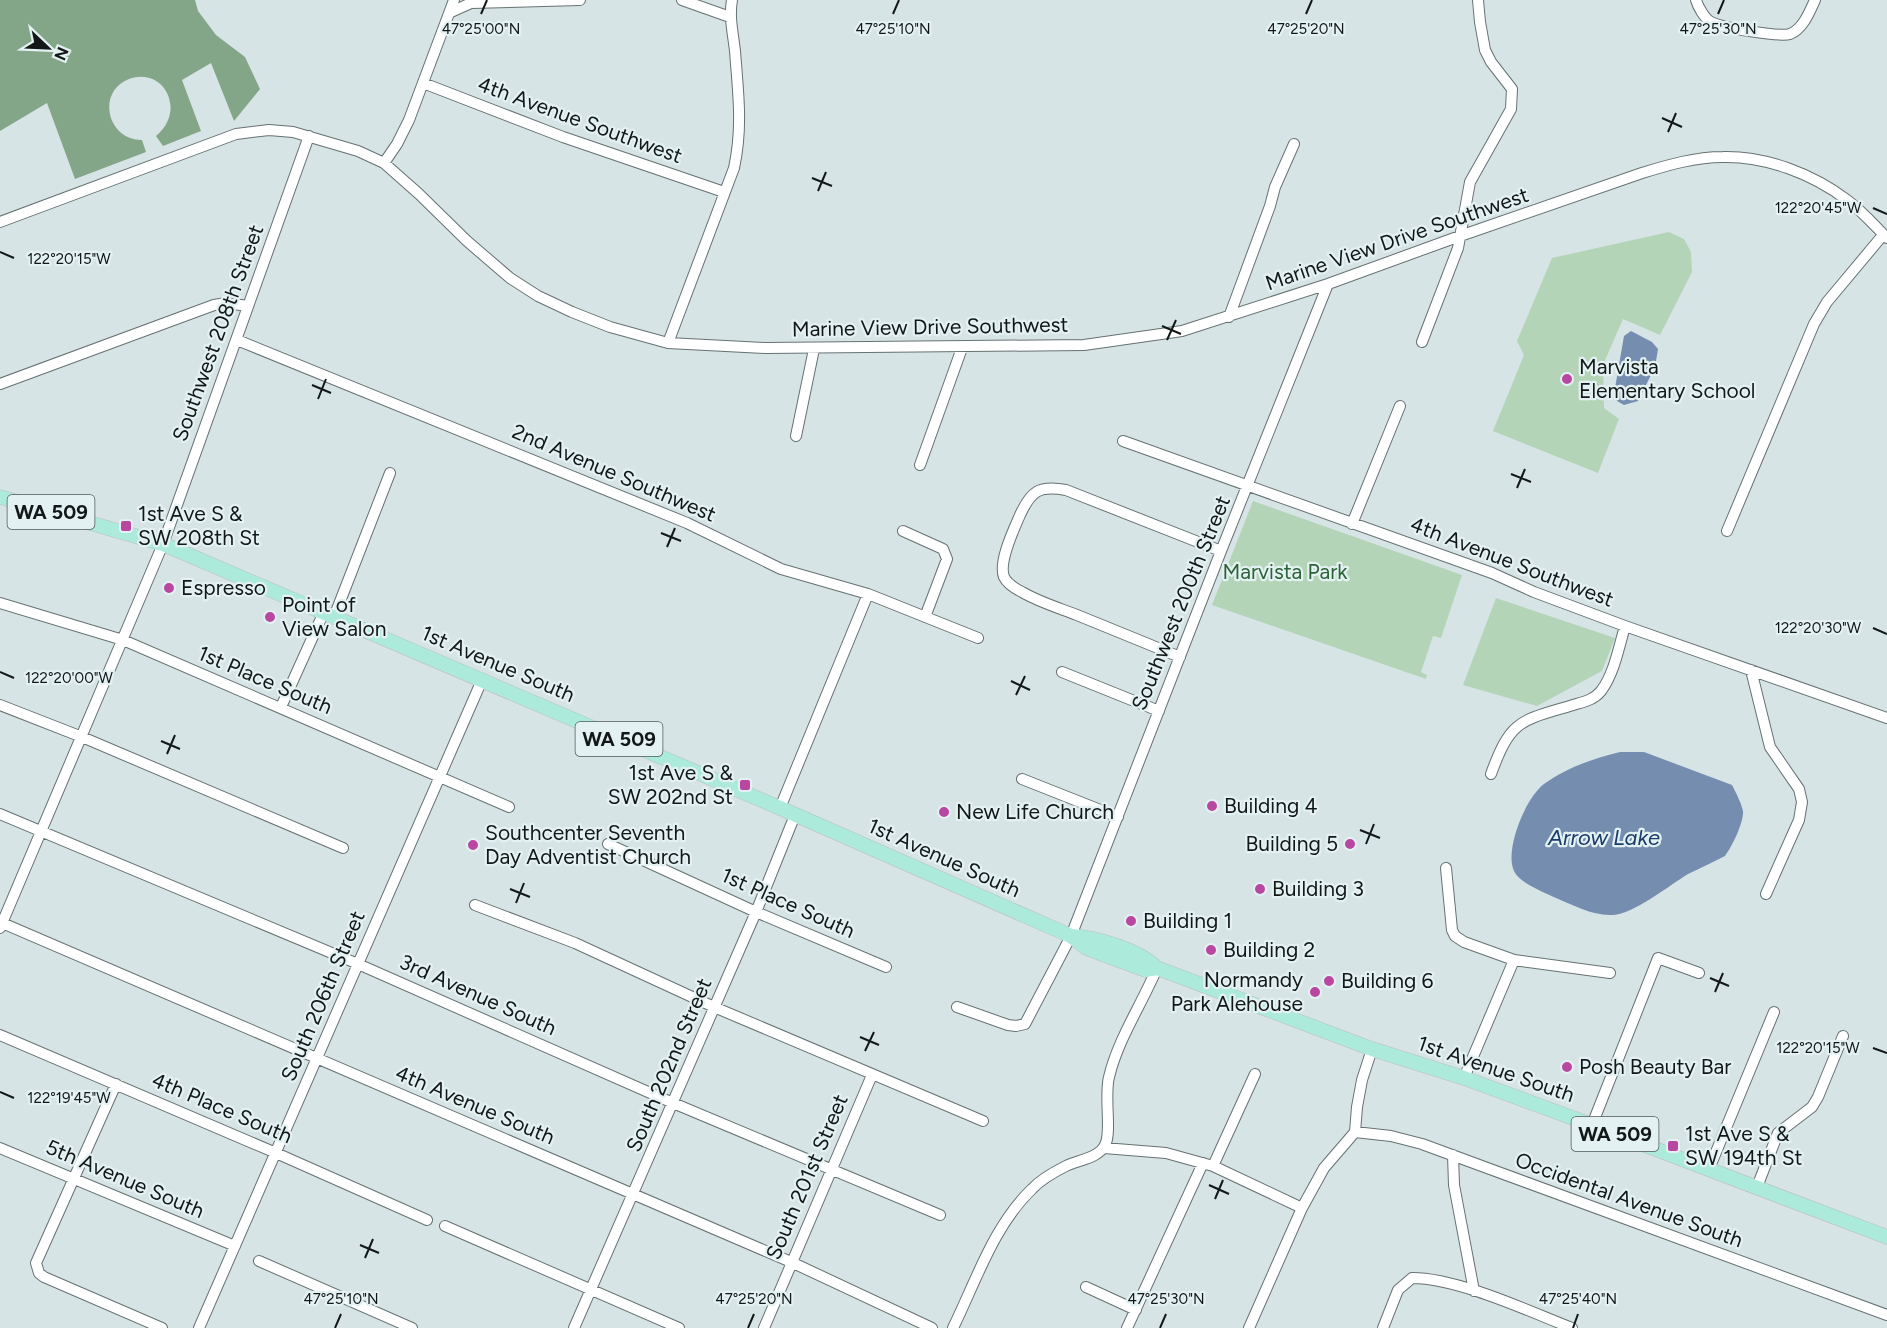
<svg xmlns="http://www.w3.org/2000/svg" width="1887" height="1328" viewBox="0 0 1887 1328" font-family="Figtree,sans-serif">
	<rect width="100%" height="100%" fill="#d7e4e5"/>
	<path fill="#b4d4b8" d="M1669 232 1684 239 1691 252 1692 272 1660 335 1623 319 1603 365 1604 408 1619 419 1598 473 1493 431 1524 355 1517 341 1552 258Z
		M1253 501 1462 575 1441 638 1433 636 1421 672 1427 675 1426 679 1212 605Z
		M1496 598 1615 638 1602 671 1537 706 1463 685Z"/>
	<path fill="#83a688" d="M0 0H195L198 11 216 35 245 57 260 89 234 121 211 63 182 80 201 131 163 146 156 136C187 111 164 66 129 79 96 92 107 140 142 140L146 152 75 179 47 103 0 131Z"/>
	<path fill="#758eb0" d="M1631 331 1652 342 1658 349 1655 367 1638 401 1624 405 1617 401 1614 394 1624 336Z
		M1620 752H1644L1732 785C1736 793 1741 802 1743 811 1744 822 1732 847 1725 856 1713 862 1701 868 1688 874 1670 885 1632 915 1612 915 1593 916 1573 905 1556 898 1544 892 1519 883 1514 871 1504 850 1526 797 1544 784 1566 768 1594 758 1620 752Z"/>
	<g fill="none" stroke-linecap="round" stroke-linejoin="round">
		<g stroke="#667172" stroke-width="12">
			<path id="minor" d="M682 0 730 17
				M1696 0C1698 7 1705 19 1711 22 1722 28 1780 37 1790 34 1803 29 1810 11 1815 0
				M451 12 471 3 580 0
				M423 83 563 137 724 192
				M384 163 397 144 409 120 454 0
				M0 222 236 134 269 130 293 132 358 151 384 163 419 194 467 241 510 278 538 296 572 312 610 327 668 343 766 348 1084 345 1182 331 1328 284 1460 236 1642 173C1668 165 1695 157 1723 157 1766 156 1813 174 1847 200 1862 211 1874 225 1887 238
				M1229 317 1270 206 1275 187 1294 144
				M237 340 687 523 781 569 868 594 978 638
				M1422 342 1458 248 1470 182 1511 109 1512 89 1491 62 1485 50 1480 22 1478 0
				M668 343 734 168C743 127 738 92 735 51 733 33 729 18 732 0
				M0 384 214 305 226 303 248 306
				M796 436 814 349
				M1123 441 1492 573 1534 592 1625 626 1887 718
				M920 465 962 348
				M1352 524 1400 406
				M903 531 943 549 947 559 925 617
				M1727 531 1814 324 1827 302 1883 235
				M0 603 123 640 509 807
				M334 617 390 473
				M1180 657C1146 643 1111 629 1077 615 1059 608 1039 602 1022 592 1016 589 1007 583 1004 577 998 562 1014 529 1020 515 1031 491 1039 485 1066 490L1221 551
				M1751 670 1770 747 1799 789 1802 802 1799 820 1766 894
				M1062 672 1159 711
				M0 705 82 737 343 848
				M281 707 324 612
				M1491 774C1511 719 1520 721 1573 705 1583 702 1594 700 1601 691 1614 674 1619 647 1625 626
				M1022 779 1118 817
				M780 808 868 594
				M0 814 358 964 673 1103 940 1215
				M608 844 756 912 886 967
				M1446 868 1452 930 1455 936 1464 942 1514 960 1610 973
				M475 905 575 943 714 1007 983 1121
				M0 922 791 1262 932 1328
				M0 928 163 544 309 136
				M957 1007 1008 1025 1016 1026 1025 1024 1071 936 1221 551 1328 284
				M0 1035 276 1153 427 1220
				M1464 1078 1514 960
				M116 1084 36 1263 39 1273 44 1277 162 1328
				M1592 1125 1658 958 1699 973
				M1355 1132 1391 1136 1422 1144 1887 1315
				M0 1148 235 1246
				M1104 1148 1166 1153 1213 1166 1302 1208
				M1453 1155 1454 1185 1474 1291
				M1213 1166 1255 1074
				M1709 1169 1774 1012
				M1757 1187 1778 1133 1812 1107 1818 1097 1843 1036
				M445 1226 679 1328
				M259 1261 412 1328
				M1086 1287 1136 1310
				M199 1328 482 680
				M574 1328 756 912 795 815
				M764 1328 872 1075
				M953 1328C976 1281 994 1225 1032 1189 1041 1179 1054 1172 1066 1166 1078 1160 1099 1158 1105 1145 1112 1133 1104 1096 1109 1077 1118 1039 1142 1004 1157 968
				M1127 1328 1203 1163
				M1249 1328 1302 1208 1324 1168 1355 1132 1357 1107 1362 1080 1372 1049
				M1383 1328 1398 1290 1412 1278C1458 1278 1528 1311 1572 1328"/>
		</g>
		<g stroke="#bdbebe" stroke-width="15">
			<path id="major" d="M0 497 163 544 780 808 1071 936 1086 948 1145 970 1157 968
				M1071 936C1096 937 1139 950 1157 968L1372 1049 1464 1078 1592 1125 1887 1237"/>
		</g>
		<use href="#minor" stroke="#fff" stroke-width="10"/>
		<use href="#major" stroke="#acebdb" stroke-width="14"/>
	</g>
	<path fill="none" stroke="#121717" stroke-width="2" d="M481 14 487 0M893 14 899 0M1306 14 1312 0M1718 14 1724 0M1662 118 1682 127M1668 132 1676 113M812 178 832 186M818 191 826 172M1873 208 1887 214M0 252 14 258M1162 326 1181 334M1167 340 1176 320M312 385 331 393M318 399 326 379M1511 474 1531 482M1517 488 1525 469M661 533 681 541M667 547 675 528M1873 628 1887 634M0 672 14 678M1011 681 1030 690M1016 695 1025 676M161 741 180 749M167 754 175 735M1360 830 1380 838M1366 844 1374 824M510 889 530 897M516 903 524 883M1710 978 1729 986M1715 992 1723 973M860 1037 879 1045M1873 1048 1887 1053M865 1051 874 1032M0 1092 14 1098M1209 1185 1229 1194M1215 1199 1223 1180M360 1245 379 1253M365 1258 373 1239M335 1328 341 1314M748 1328 754 1314M1160 1328 1166 1314M1573 1328 1578 1314"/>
	<g fill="#b947a2" stroke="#e4f1f2" stroke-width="2">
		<circle cx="1567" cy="379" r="6"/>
		<rect x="120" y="520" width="12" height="12" rx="3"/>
		<circle cx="169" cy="588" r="6"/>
		<circle cx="270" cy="617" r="6"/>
		<rect x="739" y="779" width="12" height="12" rx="3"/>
		<circle cx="1212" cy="806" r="6"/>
		<circle cx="944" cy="812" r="6"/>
		<circle cx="1350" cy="844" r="6"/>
		<circle cx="473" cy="845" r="6"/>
		<circle cx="1260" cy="889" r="6"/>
		<circle cx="1131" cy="921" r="6"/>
		<circle cx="1211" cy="950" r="6"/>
		<circle cx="1329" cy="981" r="6"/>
		<circle cx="1315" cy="992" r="6"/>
		<circle cx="1567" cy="1067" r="6"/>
		<rect x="1667" y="1140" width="12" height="12" rx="3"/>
	</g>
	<g text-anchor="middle" stroke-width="4.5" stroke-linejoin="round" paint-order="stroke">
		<g fill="#e4f1f2" stroke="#515859" stroke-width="1.5">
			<rect x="7.5" y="495" width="87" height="34" rx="4.5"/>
			<rect x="575.5" y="722" width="87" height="34" rx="4.5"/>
			<rect x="1571.5" y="1117" width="87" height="34" rx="4.5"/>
		</g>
		<g font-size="20" font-weight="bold" fill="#121717">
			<text x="51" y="519">WA 509</text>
			<text x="619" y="746">WA 509</text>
			<text x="1615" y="1141">WA 509</text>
		</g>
		<g font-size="21" fill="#121717" stroke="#e4f1f2">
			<text transform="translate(580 120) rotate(20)" y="7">4th Avenue Southwest</text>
			<text transform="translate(1397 239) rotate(-19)" y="7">Marine View Drive Southwest</text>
			<text transform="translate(930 327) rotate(-1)" y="7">Marine View Drive Southwest</text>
			<text transform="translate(218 333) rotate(-70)" y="7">Southwest 208th Street</text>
			<text transform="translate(614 473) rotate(23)" y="7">2nd Avenue Southwest</text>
			<text transform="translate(1512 562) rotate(21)" y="7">4th Avenue Southwest</text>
			<text transform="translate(1181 603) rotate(-68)" y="7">Southwest 200th Street</text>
			<text transform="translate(498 664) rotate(23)" y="7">1st Avenue South</text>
			<text transform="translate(265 680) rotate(23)" y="7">1st Place South</text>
			<text transform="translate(944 858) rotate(24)" y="7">1st Avenue South</text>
			<text transform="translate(788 903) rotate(24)" y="7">1st Place South</text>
			<text transform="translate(478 995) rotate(24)" y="7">3rd Avenue South</text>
			<text transform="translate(323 996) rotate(-67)" y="7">South 206th Street</text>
			<text transform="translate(669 1065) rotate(-67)" y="7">South 202nd Street</text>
			<text transform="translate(1496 1069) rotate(19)" y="7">1st Avenue South</text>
			<text transform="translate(475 1105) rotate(23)" y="7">4th Avenue South</text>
			<text transform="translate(222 1108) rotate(23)" y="7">4th Place South</text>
			<text transform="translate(807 1177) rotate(-67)" y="7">South 201st Street</text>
			<text transform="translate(125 1179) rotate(23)" y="7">5th Avenue South</text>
			<text transform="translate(1629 1200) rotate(20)" y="7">Occidental Avenue South</text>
		</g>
		<g font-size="21" fill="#121717" stroke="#e4f1f2" text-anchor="start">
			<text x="1579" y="374">Marvista<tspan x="1579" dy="24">Elementary School</tspan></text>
			<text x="138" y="521">1st Ave S &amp;<tspan x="138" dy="24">SW 208th St</tspan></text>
			<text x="181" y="595">Espresso</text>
			<text x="282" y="612">Point of<tspan x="282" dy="24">View Salon</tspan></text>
			<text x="733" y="780" text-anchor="end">1st Ave S &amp;<tspan x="733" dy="24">SW 202nd St</tspan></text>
			<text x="1224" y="813">Building 4</text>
			<text x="956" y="819">New Life Church</text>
			<text x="485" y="840">Southcenter Seventh<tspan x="485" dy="24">Day Adventist Church</tspan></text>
			<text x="1338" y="851" text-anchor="end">Building 5</text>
			<text x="1272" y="896">Building 3</text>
			<text x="1143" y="928">Building 1</text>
			<text x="1223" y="957">Building 2</text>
			<text x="1303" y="987" text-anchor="end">Normandy<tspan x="1303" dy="24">Park Alehouse</tspan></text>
			<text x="1341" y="988">Building 6</text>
			<text x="1579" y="1074">Posh Beauty Bar</text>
			<text x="1685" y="1141">1st Ave S &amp;<tspan x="1685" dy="24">SW 194th St</tspan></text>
		</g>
		<g font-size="21" fill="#2c6238" stroke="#e4f1f2">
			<text x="1285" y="579">Marvista Park</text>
		</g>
		<g font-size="22" font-style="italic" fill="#1a3d6b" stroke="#e4f1f2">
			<text x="1604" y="845">Arrow Lake</text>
		</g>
	</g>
	<g font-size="15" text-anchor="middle" fill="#121717" stroke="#e4f1f2" stroke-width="4.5" stroke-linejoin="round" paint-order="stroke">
		<text x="481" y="34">47°25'00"N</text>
		<text x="893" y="34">47°25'10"N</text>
		<text x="1306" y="34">47°25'20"N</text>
		<text x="1718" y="34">47°25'30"N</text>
		<text x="1818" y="213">122°20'45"W</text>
		<text x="69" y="264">122°20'15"W</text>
		<text x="1818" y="633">122°20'30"W</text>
		<text x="69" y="683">122°20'00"W</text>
		<text x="1818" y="1053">122°20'15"W</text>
		<text x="69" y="1103">122°19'45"W</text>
		<text x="341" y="1304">47°25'10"N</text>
		<text x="754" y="1304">47°25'20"N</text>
		<text x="1166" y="1304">47°25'30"N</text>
		<text x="1578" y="1304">47°25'40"N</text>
	</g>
	<g transform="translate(48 48) rotate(113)" stroke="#e4f1f2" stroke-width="4.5" paint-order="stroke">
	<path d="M0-4.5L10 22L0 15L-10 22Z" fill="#121717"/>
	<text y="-9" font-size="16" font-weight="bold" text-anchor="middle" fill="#121717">N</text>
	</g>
</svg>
